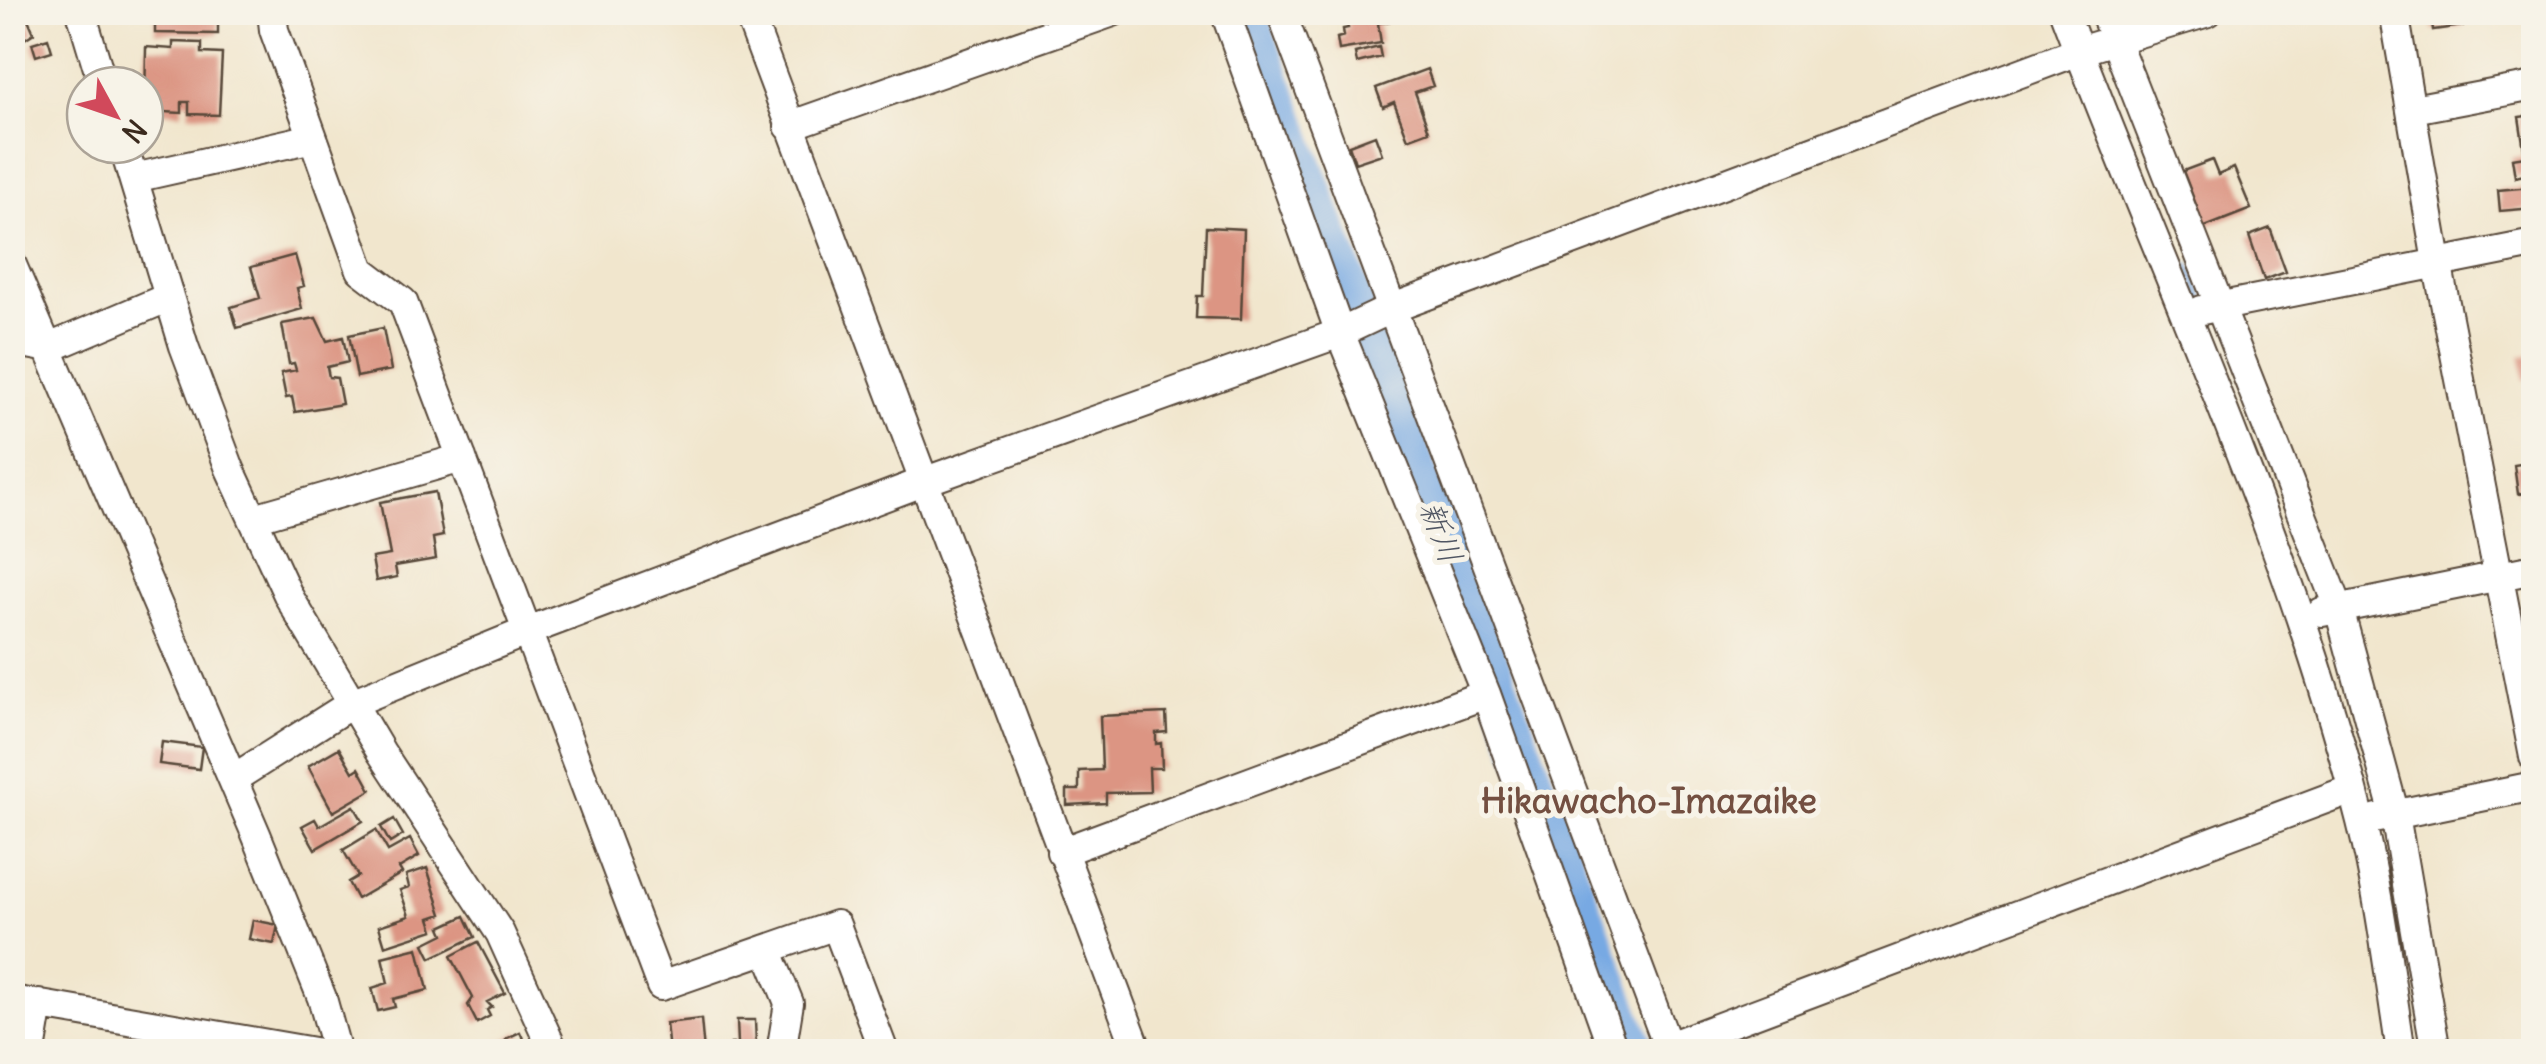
<svg xmlns="http://www.w3.org/2000/svg" width="2546" height="1064" viewBox="0 0 2546 1064" font-family="Delius,'Klee One',sans-serif">
	<rect width="100%" height="100%" fill="#f7f3e8"/>
	<filter id="ink" filterUnits="userSpaceOnUse"><feTurbulence type="fractalNoise" baseFrequency=".01" numOctaves="2"/><feDisplacementMap in="SourceGraphic" scale="20" xChannelSelector="R" yChannelSelector="G"/><feConvolveMatrix kernelMatrix="1 2 1 2 8 2 1 2 1" color-interpolation-filters="sRGB"/></filter>
	<filter id="wash" filterUnits="userSpaceOnUse"><feTurbulence type="fractalNoise" baseFrequency=".0048" numOctaves="4" result="noise"/><feDisplacementMap in="SourceGraphic" scale="40" xChannelSelector="R" yChannelSelector="G"/><feGaussianBlur stdDeviation="2.25" result="paint"/><feColorMatrix in="noise" values="0 0 0 0 0 0 0 0 0 0 0 0 0 0 0 0 0 1.4 0 .05"/><feComposite in="paint" operator="in"/></filter>
	<g filter="url(#wash)">
		<rect width="100%" height="100%" fill="#f1e6cd"/>
		<g fill="none" stroke-linecap="round" stroke-linejoin="round">
			<path stroke="#77a9e3" stroke-width="6" d="M2189 266 2203 301"/>
			<path stroke="#77a9e3" stroke-width="38" d="M1247 12 1636 1052"/>
		</g>
		<g id="blocks">
			<path fill="#dc9583" d="M1345 12H1395L1396 20 1378 23 1381 43 1339 50 1337 38 1344 36 1343 29 1348 28Z
				M2450 12H2461L2463 26 2433 30 2431 16Z
				M155 15 218 16V34L155 33Z
				M28 19 34 33 12 47V25Z
				M48 38 52 51 36 56 32 43Z
				M173 42 202 43V53L222 54 219 115 189 114V102H182V113L145 111 146 47 173 49Z
				M1379 47 1381 57 1357 63 1355 53Z
				M1427 69 1433 86 1415 92 1429 131 1408 139 1394 102 1383 107 1376 88Z
				M2534 115V173L2515 177 2512 158 2525 156 2519 117Z
				M1375 135 1382 154 1355 163 1349 145Z
				M2212 160 2218 175 2234 168 2251 209 2200 229 2194 212 2198 210 2183 171Z
				M2532 187 2534 208 2500 211 2498 190Z
				M1206 227 1244 229 1241 319 1196 318 1197 296H1203Z
				M2270 228 2286 272 2264 280 2249 236Z
				M295 255 304 286 297 288 302 309 237 328 231 307 260 298 251 267Z
				M316 318 327 341 343 337 348 362 327 367 329 377 337 378 342 404 295 412 292 397 286 398 281 373 296 370 294 363 289 364 282 324Z
				M383 328 391 370 357 377 349 335Z
				M2534 355V379L2524 380 2521 356Z
				M2534 409V444H2531L2527 410Z
				M2534 462V492L2518 494 2514 465Z
				M435 492 443 536 433 538 436 559 395 566 397 577 376 581 372 558 390 555 380 502Z
				M1166 713 1167 732 1156 733V744L1161 743 1162 768H1149L1150 792 1106 793V803L1067 805V790H1079V771L1102 770 1100 716Z
				M162 742 202 747 199 769 159 764Z
				M339 748 353 772 359 768 371 790 333 812 308 766Z
				M354 806 363 821 315 849 302 826 315 819 319 826Z
				M394 819 403 835 390 843 381 827Z
				M376 830 388 851 410 839 419 856 399 868 402 873 357 899 348 882 358 876 343 850Z
				M427 868 442 914 430 918 434 930 385 946 379 926 409 916 400 890 409 887 406 875Z
				M465 916 475 937 431 958 424 944 444 934 441 927Z
				M253 920 278 925 274 944 249 939Z
				M478 942 505 993 487 1002 492 1007 487 1010 490 1016 477 1023 468 1005 473 998 451 956Z
				M418 948 428 990 393 999 395 1007 378 1011 372 988 388 983 382 957Z
				M701 1019 704 1052H669L666 1023Z
				M737 1020H755L756 1044 768 1043V1052H731V1044H738Z
				M520 1032 525 1043 510 1049 505 1039Z"/>
		</g>
	</g>
	<g filter="url(#ink)">
		<use href="#blocks" fill-opacity="0" stroke="#564638" stroke-width="2.5"/>
		<g fill="none" stroke-linecap="round" stroke-linejoin="round">
			<g stroke="#564638" stroke-width="32">
				<path id="minor" d="M81 12 103 85
					M272 12 274 30 361 270 403 302 661 986 836 925 884 1052
					M748 12 1138 1052
					M1225 12 1340 333 1486 694 1614 1052
					M1281 12 1670 1052
					M2064 12C2166 281 2291 542 2361 821 2380 896 2389 975 2401 1052
					M2104 12 2339 609 2395 815 2436 1052
					M2394 12 2437 262 2534 757
					M2413 109 2534 86
					M789 126 1113 12
					M123 145 184 346 230 469 289 597 381 752 500 933 554 1052
					M134 178 313 138
					M12 265 256 834 322 998 337 1052
					M2202 310 2534 244
					M12 341 49 348 169 297
					M254 518 462 458
					M2322 612 2534 569
					M233 779 354 702 528 631 923 482 1340 333 1393 308 2079 51 2208 12
					M2378 818 2534 786
					M1061 852 1486 694
					M767 949 789 1003 781 1052
					M12 1000 314 1052
					M31 1052 39 1004
					M1653 1052 2352 789"/>
			</g>
			<use href="#minor" stroke="#fff" stroke-width="28"/>
		</g>
	</g>
	<g text-anchor="middle" stroke-width="10" stroke-linejoin="round" paint-order="stroke">
		<g font-size="32" font-style="italic" fill="#505663" stroke="#f7f3e8">
			<text transform="translate(1441 532) rotate(69)" y="11">新川</text>
		</g>
		<g font-size="35" font-weight="bold" fill="#734f41" stroke="#f7f3e8">
			<text x="1649" y="813">Hikawacho-Imazaike</text>
		</g>
	</g>
	<rect width="2546" height="1064" fill="none" stroke="#f7f3e8" stroke-width="50"/>
	<g transform="translate(115 115) rotate(130)"><circle r="48" fill="#f7f3e8" stroke="#aca397" stroke-width="2.5"/>
	<path d="M0-8L18 38L0 25L-18 38Z" fill="#d1495b"/>
	<text y="-15" font-size="28" font-weight="bold" text-anchor="middle" fill="#3b2a1e">N</text>
	</g>
</svg>
